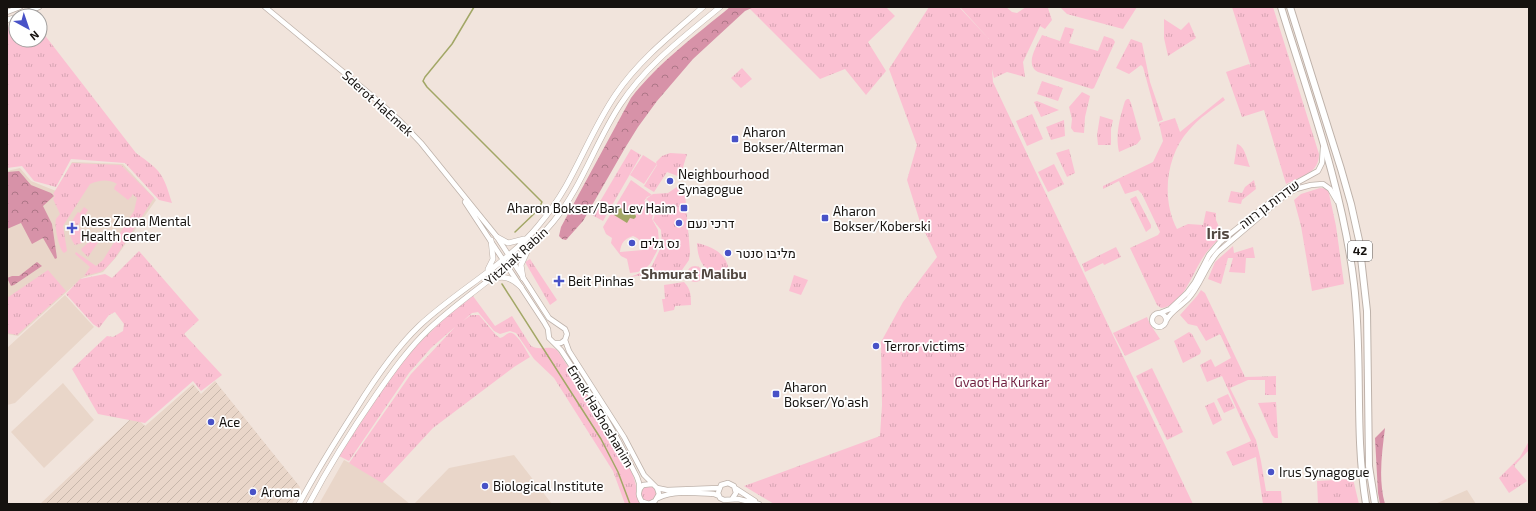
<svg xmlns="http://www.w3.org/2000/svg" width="1536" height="511" viewBox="0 0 1536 511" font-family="'Exo 2',Heebo,sans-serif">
	<defs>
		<pattern id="industrial-furrows" width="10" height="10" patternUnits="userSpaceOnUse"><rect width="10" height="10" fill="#e9d6c9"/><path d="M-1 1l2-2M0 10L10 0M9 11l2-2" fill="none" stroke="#c7b7ab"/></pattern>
		<pattern id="grass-tufts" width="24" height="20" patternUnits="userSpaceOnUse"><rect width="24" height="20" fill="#fbc0d2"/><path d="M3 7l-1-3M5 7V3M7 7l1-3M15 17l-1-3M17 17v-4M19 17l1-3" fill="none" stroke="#d6a4b3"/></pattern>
		<pattern id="forest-crowns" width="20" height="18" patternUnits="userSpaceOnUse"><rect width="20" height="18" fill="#d792a8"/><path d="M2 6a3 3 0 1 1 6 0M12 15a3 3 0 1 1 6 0" fill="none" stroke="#ad7687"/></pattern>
	</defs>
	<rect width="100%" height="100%" fill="#f1e4dc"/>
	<path fill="#e9d6c9" d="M72 162 123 164 156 200 117 256 103 272 82 278 18 336 7 334V171L20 168 31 181 56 191Z
		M65 295 94 327 15 403 7 405V348Z
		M63 383 94 420 44 468 11 432Z
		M514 455 552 504H414L449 468Z
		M344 460 378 478 410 504H319Z
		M1467 490 1476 504H1435Z"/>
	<path fill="url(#industrial-furrows)" d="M215 381 300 487 292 504H40L134 416 145 426 193 384 201 394Z"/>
	<path fill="url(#grass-tufts)" d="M748 7H886L895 16 868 42 886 71 866 95 845 69 820 79Z
		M929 7H959L989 39 960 7H1006L1012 12 1017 13 1026 7H1045L1048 8 1052 20 1045 29 1040 26 1023 62 1025 77 1007 72 994 78 992 69 993 82 1193 504H774L744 486 880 436 882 405 881 342 903 302 937 257 920 222 907 180 917 145 889 69Z
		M1060 7H1137L1123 29 1067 14Z
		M1232 7H1273L1319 154C1319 174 1301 176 1286 184L1264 110 1242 117 1226 72 1249 64 1251 67Z
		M1164 19 1181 30 1189 22 1196 38 1168 56 1164 38Z
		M16 24V40H40V29L136 153C161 171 163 173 172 203L159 200 125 163 71 159 56 187 34 181 22 166 7 168V28Z
		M1065 27 1074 29 1069 43 1098 51 1104 36 1113 39 1115 42 1094 88 1092 89 1038 72C1024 64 1037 46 1042 35L1060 41Z
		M1131 39 1142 43 1150 82 1163 120 1158 122 1143 67 1141 65 1129 74 1116 68Z
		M742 68 752 79 741 88 731 78Z
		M1042 81 1063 88 1058 101 1037 94Z
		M1082 92 1090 96 1085 117 1084 133 1074 132 1071 128 1072 119 1069 107Z
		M1223 97 1225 100C1213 109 1199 118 1189 130 1166 155 1161 199 1177 229L1188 224 1203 225 1206 211 1216 213V220L1222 234C1217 242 1209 248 1204 256 1193 271 1183 307 1161 308L1157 305 1130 248 1158 235 1160 232 1142 194 1138 190 1125 194 1119 181 1103 189V186L1153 162 1163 141 1159 123 1175 118 1180 132Z
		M1127 99H1129L1131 103 1141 139 1137 144 1119 152C1115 135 1120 117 1125 101Z
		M1037 101 1059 110 1041 117 1034 102Z
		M1032 114 1043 139 1027 146 1016 121Z
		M1100 116 1113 120 1111 129V145H1098L1097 135Z
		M1064 120 1065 136 1051 140 1046 127Z
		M1237 144C1245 146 1247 160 1250 167L1234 164Z
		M631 149 641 155 603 221 592 215Z
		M1069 149 1075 173 1067 177 1056 153Z
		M670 153 687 154 680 177 667 172 654 192 644 186 657 165 656 162 662 156Z
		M72 163 121 165 154 198 115 258 105 269 100 272 84 276 90 267 75 254 76 252 96 266 103 260 134 211 137 198 132 194V196L128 200 114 189 115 186 117 184C108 179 100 180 90 184L63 226 67 251 64 253C59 250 54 225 56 219 57 217 59 216 60 214L53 199 55 196 53 194Z
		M1054 164 1064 184 1048 192 1038 172Z
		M1254 180 1256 189 1242 200 1241 204 1228 202 1231 191 1242 193 1245 187Z
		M684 182 690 252 689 260 682 270 630 277 645 271 652 266 662 245 661 230 653 220C657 212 654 204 646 199L653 194 668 193Z
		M1320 188 1328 189 1336 226 1344 284 1312 291 1301 226 1294 200 1301 194Z
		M1136 196 1151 225V228L1146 232 1130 199Z
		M84 207 88 210 77 227 91 236 82 243 75 245C66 233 70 223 78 212L80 213Z
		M97 235 99 241 88 257 82 251 81 249Z
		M697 243C716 248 730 255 729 278 707 273 698 266 697 243Z
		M1233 246 1234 253 1253 247 1255 258H1246L1245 273 1229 272 1233 258H1228L1221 284 1208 279 1215 262Z
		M1116 247 1121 257 1104 265 1103 263 1085 272 1082 264Z
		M139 251 199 320 184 334 222 375 201 391 193 381 145 423 98 414 72 369 107 336 113 337 123 331 124 324 115 312 109 315 99 328 93 324 66 294 80 279 105 274 112 278Z
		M530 259 557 300 550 305 525 262Z
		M687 274a8 8 0 1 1 16 0a8 8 0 1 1-16 0Z
		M48 270 66 291 17 335 7 333V298Z
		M794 275 808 280 801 295 789 291Z
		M684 282C691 289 691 296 691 305L675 306 674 310 664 312 662 299H665L664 285Z
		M1201 290 1205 293 1245 377 1276 376V395H1265V380H1248L1230 388 1256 440 1261 461 1266 491H1281L1282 504H1263L1256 457 1233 466 1226 452 1251 441 1222 376 1207 382 1200 365 1211 359 1215 367 1231 358 1220 334 1206 341 1197 326 1188 324 1180 315 1197 296Z
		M473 296 495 326 512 316 531 346C540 351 549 345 557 350L622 448 631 468 641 504H625L613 471 554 378 534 359 516 333 510 331 500 334 494 331 478 312 472 313 463 321 471 315H479L496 335 500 338C504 337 506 334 509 333 516 330 527 352 530 357L514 367 433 428 382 483 349 463 411 374 455 327 431 348 409 373 349 461 339 456 398 366 410 352 447 316Z
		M1147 317 1150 324 1160 339 1125 356 1113 333Z
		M1189 332 1192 334 1201 351 1200 354 1183 363 1174 341Z
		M1152 368 1183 432 1167 440 1136 376Z
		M1228 394 1235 408 1224 413 1217 399Z
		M1214 402 1222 420 1213 425 1205 406Z
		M1276 402 1278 438H1275L1272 435 1258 403Z
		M1529 441V450L1514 466 1527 481 1509 493 1499 478 1520 457Z
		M1353 479 1359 504H1318L1317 481Z
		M641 494a8 8 0 1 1 16 0a8 8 0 1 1-16 0Z"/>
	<path fill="url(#forest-crowns)" d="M730 7H754L745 11 693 59 657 101 638 127 625 148 583 221 566 240 562 239 559 236 561 227 631 98C659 62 695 36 730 7Z
		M19 171 31 185 51 193 54 196 43 206 52 224 57 258 55 259 43 238 32 244 21 223 7 229V172Z
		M37 262 42 266 14 285 11 286 7 278 12 276H19Z
		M1385 428C1382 453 1378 479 1385 504H1380L1378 493 1375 438Z"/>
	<path fill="#fbc0d2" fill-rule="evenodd" d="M643 155 657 164 644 184 630 175Z
		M631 180 652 195 647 197 644 201C651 205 655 211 652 219L658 230 659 242 657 251 650 264 646 268 638 272 630 273 627 259 621 256 611 243 612 238 606 234 603 227ZM633 236C641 239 641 243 643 250L620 252C621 243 624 239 633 236Z"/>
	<path fill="#a2a766" d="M619 207 629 213 632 211 635 212 636 217 634 219 630 218 627 223 614 215Z"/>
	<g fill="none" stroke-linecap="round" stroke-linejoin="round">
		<path stroke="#a2a766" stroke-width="1.5" d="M474 7 452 44 425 77 423 81 427 87 542 202 538 210 515 232
			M502 284 601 439 618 472 630 504"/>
		<g stroke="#beb2aa" stroke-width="6">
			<path id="tertiary" d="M265 7 371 95 400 121 421 143 497 237 549 318 565 329 567 334 565 340 561 343H555
				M7 12 20 7
				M18 16 39 7
				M7 20 16 17
				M465 202 544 322 548 329 549 338 561 350 605 417 618 440 637 477 639 483V493
				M1152 320a7 7 0 1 1 14 0a7 7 0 1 1-14 0Z
				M1160 313 1170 309 1187 293 1195 282 1209 255 1220 242 1289 187 1318 171 1322 163 1323 148
				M1166 321C1170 312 1180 307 1188 299 1201 285 1205 266 1218 252L1284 196 1296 189 1311 185 1323 184 1330 189 1337 201
				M565 340 569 351 624 437 644 475 657 488 659 494 655 501 649 504 643 502
				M657 488 667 490 719 488
				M735 488 755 501
				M658 498C674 490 697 493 714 494L719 496
				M732 499 736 493 734 486 728 483 721 485 718 493 720 498 724 500 738 499 759 504
				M643 504C639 497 636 492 643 485L652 484"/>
		</g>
		<g stroke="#beb2aa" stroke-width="6">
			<path id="secondary" d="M497 237 508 243 524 239
				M488 269 493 259 491 240
				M523 278 521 265 527 252
				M494 279C505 274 514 280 521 287
				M299 504C316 472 336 440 356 409 374 380 394 350 419 326 456 291 506 265 538 226 549 213 558 200 566 186 583 156 596 123 616 94 639 60 672 34 703 7
				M309 504C329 466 351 431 376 395 392 372 408 349 429 329 469 291 517 265 553 222 582 187 595 143 620 105 646 65 684 37 720 7"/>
		</g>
		<g stroke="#beb2aa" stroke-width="8">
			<path id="trunk" d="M1281 7C1309 98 1343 190 1354 284 1363 357 1354 431 1366 504
				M1290 7 1341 169 1351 204 1359 240 1367 311 1369 466 1375 504"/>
		</g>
		<use href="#tertiary" stroke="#fff" stroke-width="4.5"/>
		<use href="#secondary" stroke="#fff" stroke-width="5"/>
		<use href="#trunk" stroke="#fff" stroke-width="6"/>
	</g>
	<g fill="#4852c7" stroke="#fff" stroke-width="1.5">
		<rect x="731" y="135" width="8" height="8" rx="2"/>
		<circle cx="670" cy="181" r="4"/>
		<rect x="680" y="204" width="8" height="8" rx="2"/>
		<rect x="821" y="214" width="8" height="8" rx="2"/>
		<circle cx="679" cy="223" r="4"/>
		<path d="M70 222h4v4h4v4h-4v4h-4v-4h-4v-4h4z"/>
		<circle cx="632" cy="243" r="4"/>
		<circle cx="728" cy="253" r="4"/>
		<path d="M557 275h4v4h4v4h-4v4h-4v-4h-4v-4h4z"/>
		<circle cx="876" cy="346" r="4"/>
		<rect x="772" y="390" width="8" height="8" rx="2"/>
		<circle cx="211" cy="422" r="4"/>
		<circle cx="1271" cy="472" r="4"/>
		<circle cx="485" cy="486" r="4"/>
		<circle cx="253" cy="492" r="4"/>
	</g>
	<g text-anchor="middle" stroke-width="3.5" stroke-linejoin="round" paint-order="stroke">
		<rect fill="#fff" stroke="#5c5957" stroke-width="1" x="1348" y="241" width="24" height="20" rx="3"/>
		<g font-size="12" font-weight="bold" fill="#16120f">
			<text x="1360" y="255">42</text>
		</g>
		<g font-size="13" fill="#16120f" stroke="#fff">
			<text transform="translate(378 103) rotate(42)" y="5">Sderot HaEmek</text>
			<text transform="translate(1269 204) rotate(-37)" y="5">שדרות גן רווה</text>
			<text transform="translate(516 256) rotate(-42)" y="5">Yitzhak Rabin</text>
			<text transform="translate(601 416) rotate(59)" y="5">Emek HaShoshanim</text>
		</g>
		<g font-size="13" fill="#16120f" stroke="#fff" text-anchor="start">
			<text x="743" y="137">Aharon<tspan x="743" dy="15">Bokser/Alterman</tspan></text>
			<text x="678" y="179">Neighbourhood<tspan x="678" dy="15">Synagogue</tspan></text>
			<text x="676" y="213" text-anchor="end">Aharon Bokser/Bar Lev Haim</text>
			<text x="833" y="216">Aharon<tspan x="833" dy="15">Bokser/Koberski</tspan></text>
			<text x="81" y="226">Ness Ziona Mental<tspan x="81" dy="15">Health center</tspan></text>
			<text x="687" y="228">דרכי נעם</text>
			<text x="640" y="248">נס גלים</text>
			<text x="736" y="258">מליבו סנטר</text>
			<text x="568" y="286">Beit Pinhas</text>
			<text x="884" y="351">Terror victims</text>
			<text x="784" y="392">Aharon<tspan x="784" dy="15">Bokser/Yo'ash</tspan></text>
			<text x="219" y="427">Ace</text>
			<text x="1279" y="477">Irus Synagogue</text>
			<text x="493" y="491">Biological Institute</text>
			<text x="261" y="497">Aroma</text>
		</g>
		<g font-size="13" fill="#732343" stroke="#fff">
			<text x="1002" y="387">Gvaot Ha'Kurkar</text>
		</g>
		<g font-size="14" font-weight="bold" fill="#524841" stroke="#fff">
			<text x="694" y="279">Shmurat Malibu</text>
		</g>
		<g font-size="15" font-weight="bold" fill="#524841" stroke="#fff">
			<text x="1218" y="239">Iris</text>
		</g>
	</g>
	<rect width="1536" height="511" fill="none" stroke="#16120f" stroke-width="16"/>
	<g transform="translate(28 28) rotate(140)"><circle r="19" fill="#ffffff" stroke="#a2a09f"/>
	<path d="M0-3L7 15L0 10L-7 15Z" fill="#4852c7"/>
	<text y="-6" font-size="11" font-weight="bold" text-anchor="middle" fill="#16120f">N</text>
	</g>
</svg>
